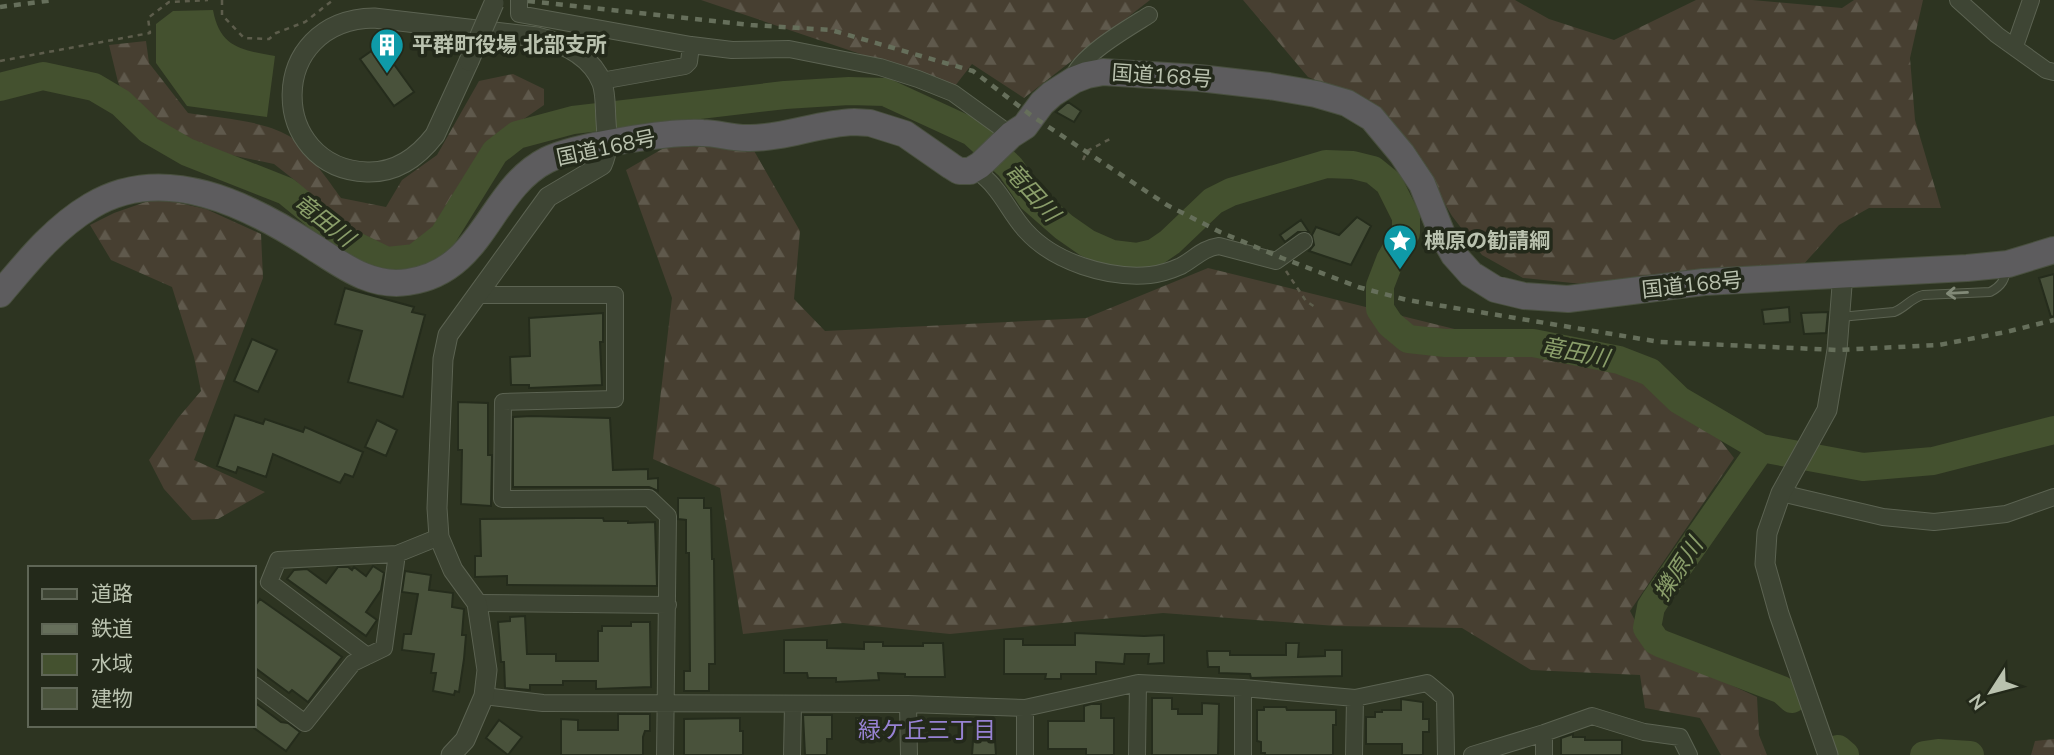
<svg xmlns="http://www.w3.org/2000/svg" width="2054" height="755" viewBox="0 0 2054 755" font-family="'Nunito Sans','Noto Sans JP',sans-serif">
	<defs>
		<pattern id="forest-firs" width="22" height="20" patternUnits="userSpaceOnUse" patternTransform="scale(1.75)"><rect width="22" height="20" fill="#473f31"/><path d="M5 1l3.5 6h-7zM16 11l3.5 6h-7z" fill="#5f594c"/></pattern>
	</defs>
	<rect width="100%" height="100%" fill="#2d3421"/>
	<path fill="url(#forest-firs)" d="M701 0H1150L1024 98 972 64 955 86Z
		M1243 0H1515L1549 19 1614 40 1696 0H1752L1842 8 1854 0H1923L1910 58 1915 120 1941 208H1869L1839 225 1802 266 1592 285 1523 278 1482 255 1452 216 1407 141 1356 97 1308 77Z
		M146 41 149 63 188 113C219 118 262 120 289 136 303 144 330 183 341 198L386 207 402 180 437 155 479 81 513 74 544 89V105L488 144 438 233 412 252 389 255 352 237 313 206 297 182 274 164 197 148 160 129 126 102 118 82 109 45Z
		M669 145 753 149 800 231 794 299 825 331 1086 318 1208 268 1677 384 1734 458 1630 611 1649 647 1757 697 1759 735 1767 755H1721L1700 718 1645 708 1640 675 1531 670 1462 628 1336 626 1163 613 950 634 843 623 743 634 720 488 653 459 672 298 626 170Z
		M157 198 206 209 261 234 263 278 194 460 265 492 218 519 192 520 164 489 149 460 178 418 201 391 194 357 172 287 111 260 90 225 114 213Z
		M2054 739V755H2031L2035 741Z"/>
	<path fill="#44512f" d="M213 10C220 48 242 50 275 56L267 117 187 106 156 63V24L173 11Z"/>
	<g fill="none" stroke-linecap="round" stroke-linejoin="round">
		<path stroke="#44512f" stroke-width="28" d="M0 87 43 76 94 87 121 103 149 130 187 152 286 191 348 242 387 261 415 258 443 236 495 152 517 135 573 120 785 95 849 91 885 92 972 132 1010 167 1032 199 1064 227 1087 243 1112 254 1137 257 1154 253 1170 242 1213 201 1231 192 1326 164 1353 165 1373 170 1389 183 1406 217V233L1390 260 1380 286V309L1390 324 1408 339 1445 343H1533L1619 360 1650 372 1679 400 1761 448 1863 467 1933 461 2054 430
			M1761 448 1656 599 1651 607 1647 628 1656 641 1662 644 1782 690 1792 699
			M1838 749 1845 755
			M1924 755 1938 753 1970 755"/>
	</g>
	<path fill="#49523b" stroke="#252c1c" stroke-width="2" d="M380 45 414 92 394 106 360 59Z
		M1068 102 1081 111 1074 122 1056 112Z
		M1357 217 1371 226 1351 265 1309 251 1314 245 1312 235 1316 227 1339 235Z
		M1301 220 1309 232H1298L1285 242 1280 235Z
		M2054 274V316L2051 317 2039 278Z
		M345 288 414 307 412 312 425 315 403 397 348 382 362 331 335 324Z
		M1789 307 1790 322 1764 324 1762 310Z
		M1828 312 1826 333 1804 334 1801 313Z
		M603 313V342H600L602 385 529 388V385H511L510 357 530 356 529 318Z
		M252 339 277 350 258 392 234 381Z
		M458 402 488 403V455H492L491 506 461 504 462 450H458Z
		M235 415 263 424 265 419 303 432 305 427 363 452 353 477 345 474 340 483 273 454 266 477 238 467 236 473 217 466Z
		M531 416 610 418 613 470 648 469V479L658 478V491L649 487H513V417Z
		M377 420 397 430 386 456 365 447Z
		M678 498H704V508H711L712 559H714L715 664H709V691H684V671H690L689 553H686V520L678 519Z
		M578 518H603L604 521H628V523L655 522 657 586 507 585V576L475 577V556H481L480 519Z
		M373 566 384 573 381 590 366 612 377 620 366 636 287 579 294 570 307 569 326 583 338 567H348L352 570 354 567 366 576Z
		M405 571 431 575 429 590 453 593 452 607 464 609 462 635H466L464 659 459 692 455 691 454 695 433 691 436 673H431L434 654 402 650 404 634H411L418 594 402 592Z
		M260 599 342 657 308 702 292 690 289 693 254 667V607Z
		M525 616 527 654H556V661H598V631H602V626H631V622H650L651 687 596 689V681H563V685H530V690L505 688 504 662H501L498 622 510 621V617Z
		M1075 633 1144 636 1164 635V663L1148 664 1149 654H1125L1124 664 1096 662V674H1061V679H1045L1046 674H1004V639H1023V645H1075Z
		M784 640H827V648L864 649V642H883V646H923V643H943L945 677H905V674L878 673 879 680 836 682V678H808L807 673H784Z
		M1286 643H1299L1298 657 1325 656V650H1342V676L1251 678 1250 674 1219 673V667H1208L1207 651H1230V655H1286Z
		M1152 698H1172V709H1178V714H1202V703L1219 704 1218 755H1152Z
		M1401 699 1423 702V719H1429V732H1423V755H1402V744H1366V717H1375V712H1382V710H1401Z
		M254 702 281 722 288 723 300 732 286 751 254 728Z
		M1091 704H1101V718H1114V755H1086V749H1048V721H1084V706Z
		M1264 707H1286L1287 710H1336V725H1333V755H1265V753H1261V742L1257 741V710H1264Z
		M618 714H650V731H645L643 737V755H561V719L578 720V730H618Z
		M803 715H832V739H827V755H805Z
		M740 718V731H743V755H684V719Z
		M856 718H881L880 739H856Z
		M499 720 522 737 508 755 486 738Z
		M994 726 996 755H972L974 727Z
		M1573 734V737H1585V740H1622V755H1561V738Z"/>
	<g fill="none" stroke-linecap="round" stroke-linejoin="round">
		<g stroke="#5c6352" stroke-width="10">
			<path id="service" d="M1840 317 1894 312C1905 308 1911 298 1923 295L1990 292C2002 286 2005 279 2007 267"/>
		</g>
		<g stroke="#5c6352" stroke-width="18">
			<path id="minor" d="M519 0V14L691 45 732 50 789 49 880 67 918 79 953 93 1011 135
				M1958 0 1997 35 2046 70 2054 72
				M2015 46 2031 0
				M1073 78C1079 56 1130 27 1149 15
				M601 81 685 66 689 62 691 45
				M975 168C981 175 989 180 994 187 1006 201 1013 217 1026 231 1054 262 1108 279 1150 275 1159 274 1172 270 1181 266 1194 259 1203 248 1219 246L1276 261 1304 241
				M476 295H615V399L503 402 502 499 649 498 668 516 665 755
				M1781 493 1883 517 1934 522 2006 514 2054 497
				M477 603 668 605
				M367 656 269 582 278 560 397 554
				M254 685 305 723 353 663 384 648 397 554 439 537
				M484 696 543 703 908 704 1025 708 1138 683 1243 688 1355 698 1427 683 1445 698 1446 755
				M908 704 909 755
				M1025 708V755
				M1544 733V755
				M792 755 793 705
				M1137 755 1138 683
				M1243 755V688
				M1354 755 1355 698
				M1472 755 1544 733 1592 716 1644 732 1680 737 1689 755"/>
		</g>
		<g stroke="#5c6352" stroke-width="21">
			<path id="tertiary" d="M451 755 465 740 484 696 487 670 477 603 453 570 439 537 437 508 443 359 448 335 548 197 602 165C609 150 607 137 606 121 605 109 606 94 602 83 591 55 563 43 537 37L374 18C265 20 267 168 367 172 396 173 418 157 435 135L469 61
				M1828 755 1779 614 1765 564 1767 533 1781 493 1827 410 1837 350 1843 273"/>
		</g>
		<g stroke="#49503f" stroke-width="28">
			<path id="trunk" d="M0 294C27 262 54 228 91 206 164 162 249 205 312 246 342 265 371 288 408 282 485 271 488 190 547 160 575 146 670 131 703 133 718 133 734 139 750 138 785 138 819 123 854 122L870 123 905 134 951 166 959 171H970L980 165 1011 135 1025 126 1042 103 1052 94 1074 80 1087 75 1103 72 1199 78 1269 86 1316 94 1347 103 1372 118 1402 154 1422 184 1442 234 1454 255 1471 274 1495 289 1524 296 1568 299 1704 282 1967 268 2008 264 2054 250"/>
		</g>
		<path stroke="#5d5d4c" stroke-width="2.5" stroke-dasharray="5 5" stroke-linecap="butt" d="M222 0V15L244 38 269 39 276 33 305 22 333 0
			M0 61 150 33 148 18 169 2 208 0
			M1083 160 1087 151 1110 139
			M1286 271 1306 301 1315 307"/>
		<use href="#service" stroke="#3e4534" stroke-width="8"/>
		<use href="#minor" stroke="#3e4534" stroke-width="16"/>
		<use href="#tertiary" stroke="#3e4534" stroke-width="19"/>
		<use href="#trunk" stroke="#5d5c5e" stroke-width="26"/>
		<path stroke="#666f5b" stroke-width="4.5" stroke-dasharray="7 7" stroke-linecap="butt" d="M528 1 751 25 831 30 973 71 1032 116 1167 205 1220 232 1282 258 1358 287 1407 300 1660 342 1837 350 1939 345 2006 332 2054 320
			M0 7 54 0"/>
		<g stroke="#5c6352" stroke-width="21" stroke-linecap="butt">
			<path id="tertiary-bridge" d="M469 61 494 3"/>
		</g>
		<use href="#tertiary-bridge" stroke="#3e4534" stroke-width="19"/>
	</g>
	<defs><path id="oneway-shaft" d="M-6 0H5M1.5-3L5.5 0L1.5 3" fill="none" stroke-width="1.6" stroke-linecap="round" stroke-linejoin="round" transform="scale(1.75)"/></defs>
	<use stroke="#828a78" href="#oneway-shaft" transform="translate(1957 293) rotate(177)"/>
	<defs>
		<g id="building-pin" transform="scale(1.75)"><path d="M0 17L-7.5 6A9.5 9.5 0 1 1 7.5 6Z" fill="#0f9aa8" stroke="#23291a"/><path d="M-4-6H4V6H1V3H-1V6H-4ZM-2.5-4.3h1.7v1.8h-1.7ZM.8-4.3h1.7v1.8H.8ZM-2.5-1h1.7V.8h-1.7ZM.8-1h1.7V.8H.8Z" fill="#fff"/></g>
		<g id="sight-pin" transform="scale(1.75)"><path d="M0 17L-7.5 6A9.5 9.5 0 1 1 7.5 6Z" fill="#0f9aa8" stroke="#23291a"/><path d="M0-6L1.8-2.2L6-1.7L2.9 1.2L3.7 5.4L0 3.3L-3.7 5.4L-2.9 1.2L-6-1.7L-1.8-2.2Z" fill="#fff"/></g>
	</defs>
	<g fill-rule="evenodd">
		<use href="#building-pin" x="387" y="45"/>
		<use href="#sight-pin" x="1400" y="241"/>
	</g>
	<g text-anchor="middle" stroke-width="7" stroke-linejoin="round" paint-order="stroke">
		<g font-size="21" font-weight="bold" fill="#bac2af" stroke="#23291a" text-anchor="start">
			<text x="412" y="52">平群町役場 北部支所</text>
			<text x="1424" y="248">椣原の勧請綱</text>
		</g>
		<g font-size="21" fill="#bac2af" stroke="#23291a">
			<text transform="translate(1162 76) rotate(4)" y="7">国道168号</text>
			<text transform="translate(606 148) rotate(-12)" y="7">国道168号</text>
			<text transform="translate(1692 285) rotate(-6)" y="7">国道168号</text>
		</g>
		<g font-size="23" font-style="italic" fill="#8a9e6a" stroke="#23291a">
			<text transform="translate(1032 192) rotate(48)" y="8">竜田川</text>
			<text transform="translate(324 220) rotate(38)" y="8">竜田川</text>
			<text transform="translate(1575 352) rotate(11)" y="8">竜田川</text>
			<text transform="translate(1678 569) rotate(-57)" y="8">擽原川</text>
		</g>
		<g font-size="23" fill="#9782d3" stroke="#23291a">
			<text x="927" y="738">緑ケ丘三丁目</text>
		</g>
	</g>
	<rect x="28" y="566" width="228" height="161" fill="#23291a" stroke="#5f6656" stroke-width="2"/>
	<rect x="42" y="589" width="35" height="10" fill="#3e4534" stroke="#5f6656" stroke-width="2"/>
	<text x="91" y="601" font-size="21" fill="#bac2af">道路</text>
	<rect x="42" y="624" width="35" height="10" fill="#666f5b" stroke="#5f6656" stroke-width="2"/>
	<text x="91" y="636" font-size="21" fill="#bac2af">鉄道</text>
	<rect x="42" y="654" width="35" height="21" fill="#44512f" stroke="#5f6656" stroke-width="2"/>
	<text x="91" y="671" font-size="21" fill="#bac2af">水域</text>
	<rect x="42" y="688" width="35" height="21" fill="#49523b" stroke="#5f6656" stroke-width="2"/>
	<text x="91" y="706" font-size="21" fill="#bac2af">建物</text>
	<g transform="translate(1991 692) rotate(234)" stroke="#23291a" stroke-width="5" paint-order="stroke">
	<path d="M0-5L12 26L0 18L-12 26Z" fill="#bac2af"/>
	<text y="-10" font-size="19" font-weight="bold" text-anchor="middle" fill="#bac2af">N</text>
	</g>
</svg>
